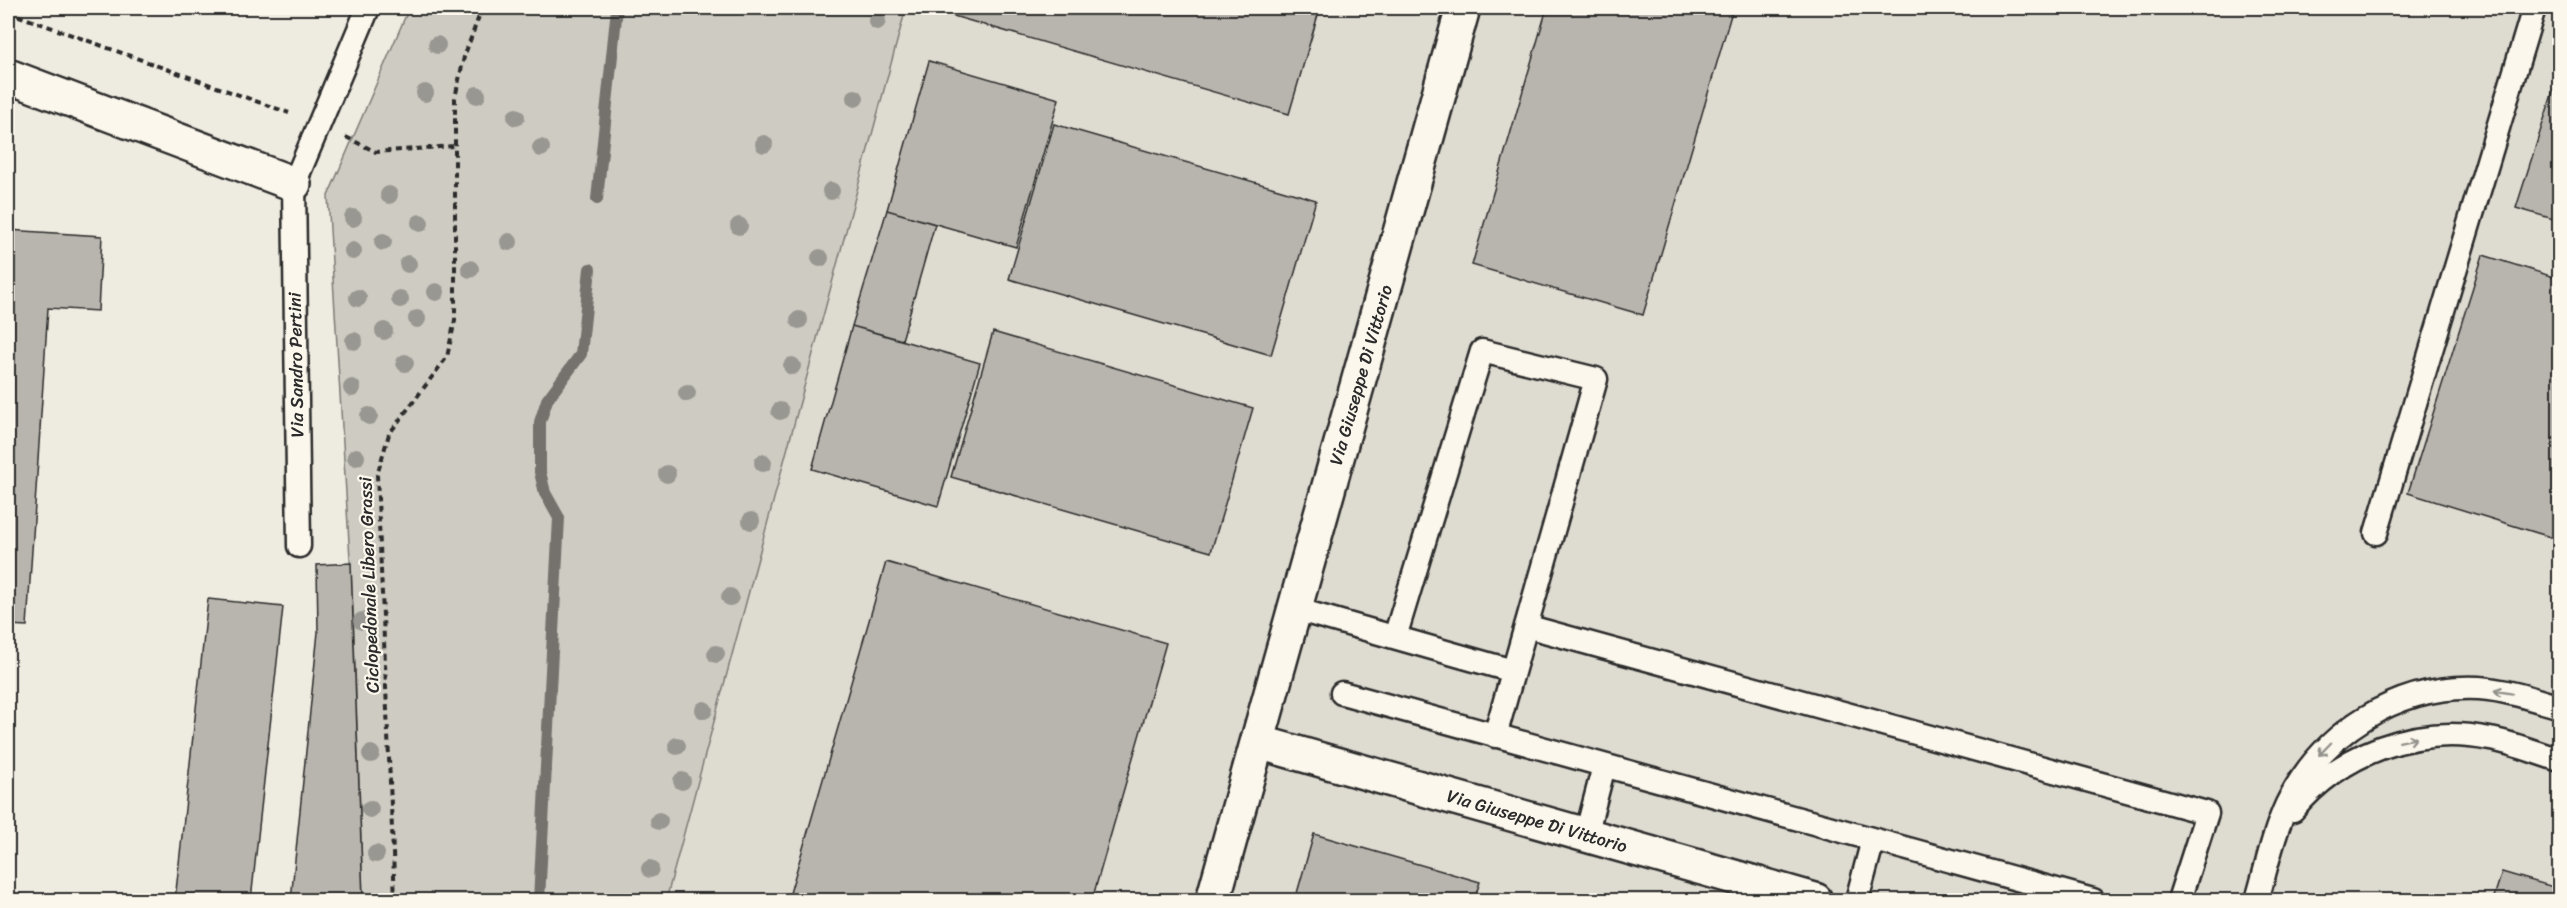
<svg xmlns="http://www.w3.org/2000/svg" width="2567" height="908" viewBox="0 0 2567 908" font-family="Sriracha,sans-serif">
	<rect width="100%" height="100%" fill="#eeebe0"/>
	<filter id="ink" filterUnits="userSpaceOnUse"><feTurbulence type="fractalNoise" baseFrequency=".0167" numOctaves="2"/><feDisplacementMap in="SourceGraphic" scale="12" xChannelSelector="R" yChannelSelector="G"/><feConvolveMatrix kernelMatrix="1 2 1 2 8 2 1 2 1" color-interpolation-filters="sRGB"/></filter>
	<g filter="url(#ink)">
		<path fill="#dedbd1" d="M906 8H2559V900H666Z"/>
		<path fill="#cecbc2" stroke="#7c7b76" stroke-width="1.5" d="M409 8H906L666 900H363L353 608 328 196Z"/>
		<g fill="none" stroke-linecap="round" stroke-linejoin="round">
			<path stroke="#74726e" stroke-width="12" d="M597 199 617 8
				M539 900 559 518 545 493 540 472V422L547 400 581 354 590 269"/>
		</g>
		<path fill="#b8b5ae" stroke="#2b2b2b" stroke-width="1.5" d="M952 8H1320L1289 114 950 15Z
			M1547 8H1733L1643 315 1472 265Z
			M929 61 1059 99 1016 247 887 210Z
			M2554 88 2560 89V221L2516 208Z
			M1054 124 1316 200 1271 355 1009 279Z
			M887 210 935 224 902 340 852 326Z
			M8 230 102 236 98 311 48 308 27 626 8 625Z
			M2483 255 2560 279V540L2408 493Z
			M852 326 980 363 938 506 812 469Z
			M993 332 1253 408 1211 552 951 477Z
			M886 562 1166 643 1092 900H788Z
			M351 563 363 900H291L318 632 317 565Z
			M208 599 283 607 251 900H175Z
			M1314 834 1480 882 1474 900H1295Z
			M2502 872 2560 889V900H2493Z
			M8 893 74 900H8Z"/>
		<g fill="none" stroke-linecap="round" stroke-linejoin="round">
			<g stroke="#2b2b2b" stroke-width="27">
				<path id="service" d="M2376 533 2534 8
					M299 546 294 184 368 8
					M1295 609 1513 671
					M1526 626 2207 813 2179 900
					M1395 637 1482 351 1596 379 1495 736
					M1342 693 2093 900
					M2293 810C2340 753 2416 724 2490 739 2513 743 2537 753 2560 760
					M1586 835 1604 766
					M1857 900 1873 840
					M2257 900C2266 869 2273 834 2287 804 2322 732 2398 684 2479 688 2507 690 2533 699 2560 707"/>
			</g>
			<g stroke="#2b2b2b" stroke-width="38">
				<path id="minor" d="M8 76 294 184
					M1258 742 1815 900
					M1213 900 1463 8"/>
			</g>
			<path stroke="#2b2b2b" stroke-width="4" stroke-dasharray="6 4.5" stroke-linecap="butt" d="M8 12 289 113
				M346 137 376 152 454 146
				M395 900 377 475 389 434 447 357 455 320V98L464 57 482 8"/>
			<use href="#service" stroke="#fbf7ec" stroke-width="22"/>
			<use href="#minor" stroke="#fbf7ec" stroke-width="33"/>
		</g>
		<g fill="#999791">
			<circle cx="877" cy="21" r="9"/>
			<circle cx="437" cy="45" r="9"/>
			<circle cx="425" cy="93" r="9"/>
			<circle cx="477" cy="95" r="9"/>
			<circle cx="855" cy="98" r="9"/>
			<circle cx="516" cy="117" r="9"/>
			<circle cx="764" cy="144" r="9"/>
			<circle cx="541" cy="148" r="9"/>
			<circle cx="831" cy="191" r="9"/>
			<circle cx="389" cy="195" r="9"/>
			<circle cx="353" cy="218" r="9"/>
			<circle cx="420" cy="223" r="9"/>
			<circle cx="739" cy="226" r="9"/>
			<circle cx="383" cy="242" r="9"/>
			<circle cx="509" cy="242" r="9"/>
			<circle cx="353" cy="251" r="9"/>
			<circle cx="820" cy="258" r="9"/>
			<circle cx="408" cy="264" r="9"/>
			<circle cx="470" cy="269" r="9"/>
			<circle cx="436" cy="292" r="9"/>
			<circle cx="358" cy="298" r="9"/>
			<circle cx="400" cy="299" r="9"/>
			<circle cx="417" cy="319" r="9"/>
			<circle cx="799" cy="320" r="9"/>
			<circle cx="384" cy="331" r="9"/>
			<circle cx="354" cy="341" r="9"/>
			<circle cx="405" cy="363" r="9"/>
			<circle cx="792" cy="366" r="9"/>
			<circle cx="352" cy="388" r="9"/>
			<circle cx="687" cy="393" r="9"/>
			<circle cx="780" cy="411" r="9"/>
			<circle cx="369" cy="416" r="9"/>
			<circle cx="356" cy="457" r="9"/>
			<circle cx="763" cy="463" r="9"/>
			<circle cx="667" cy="474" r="9"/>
			<circle cx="751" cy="521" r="9"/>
			<circle cx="730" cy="597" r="9"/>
			<circle cx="362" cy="621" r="9"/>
			<circle cx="716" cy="654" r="9"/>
			<circle cx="704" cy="710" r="9"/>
			<circle cx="677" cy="746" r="9"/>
			<circle cx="371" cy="754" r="9"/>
			<circle cx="682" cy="781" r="9"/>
			<circle cx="370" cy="809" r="9"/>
			<circle cx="659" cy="821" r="9"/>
			<circle cx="376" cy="854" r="9"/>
			<circle cx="650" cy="869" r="9"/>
		</g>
		<defs><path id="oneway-shaft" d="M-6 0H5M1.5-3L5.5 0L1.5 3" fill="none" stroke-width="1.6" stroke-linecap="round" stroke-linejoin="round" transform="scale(1.5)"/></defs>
		<g stroke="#93918c">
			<use href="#oneway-shaft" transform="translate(2503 692) rotate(-170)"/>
			<use href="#oneway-shaft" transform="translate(2408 740) rotate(-12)"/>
			<use href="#oneway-shaft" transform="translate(2325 749) rotate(134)"/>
		</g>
	</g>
	<g text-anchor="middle" stroke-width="4.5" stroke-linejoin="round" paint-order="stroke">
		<g font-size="18" fill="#2b2b2b" stroke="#fbf7ec">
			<text transform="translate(296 365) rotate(-91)" y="6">Via Sandro Pertini</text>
			<text transform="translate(1361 375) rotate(-74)" y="6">Via Giuseppe Di Vittorio</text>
			<text transform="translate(369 585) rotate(-92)" y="6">Ciclopedonale Libero Grassi</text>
			<text transform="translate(1537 821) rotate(16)" y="6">Via Giuseppe Di Vittorio</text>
		</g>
	</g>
	<rect width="2567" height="908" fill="none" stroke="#fbf7ec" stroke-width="30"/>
	<rect x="15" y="15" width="2537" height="878" fill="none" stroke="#2b2b2b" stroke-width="2" filter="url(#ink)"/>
</svg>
